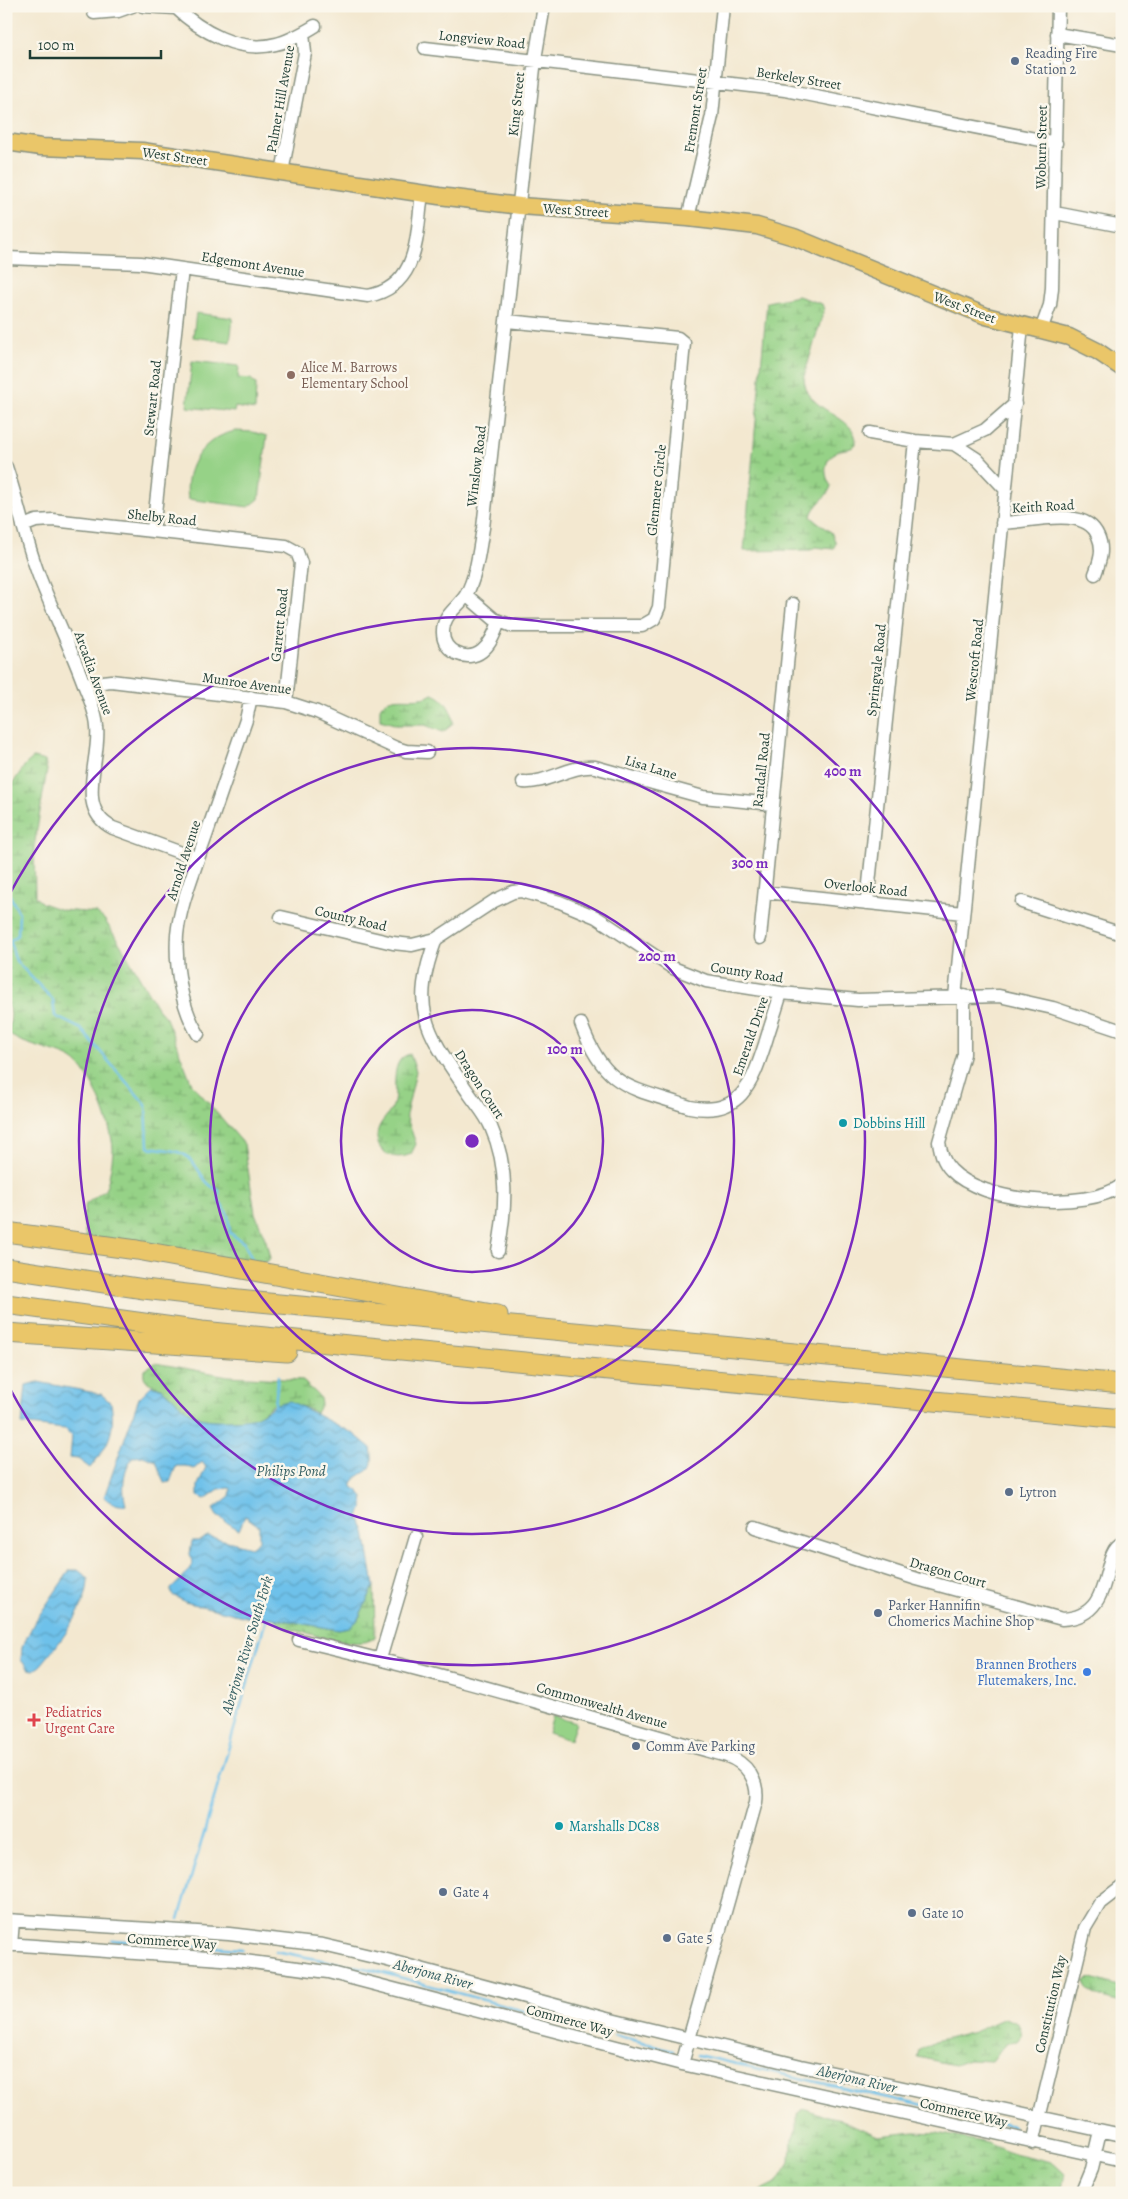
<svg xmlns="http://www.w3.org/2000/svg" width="1128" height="2199" viewBox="0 0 1128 2199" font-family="Alegreya,serif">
	<defs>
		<pattern id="wetland-marsh" width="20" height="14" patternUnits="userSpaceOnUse" patternTransform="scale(1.25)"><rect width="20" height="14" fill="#96d287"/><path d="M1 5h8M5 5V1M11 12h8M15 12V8" fill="none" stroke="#7aac6f"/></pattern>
		<pattern id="water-waves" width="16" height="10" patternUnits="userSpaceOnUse" patternTransform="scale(1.25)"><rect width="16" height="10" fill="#6ec1ea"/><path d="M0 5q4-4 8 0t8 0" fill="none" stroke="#5a9ebe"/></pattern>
	</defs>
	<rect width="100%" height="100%" fill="#fbf7ec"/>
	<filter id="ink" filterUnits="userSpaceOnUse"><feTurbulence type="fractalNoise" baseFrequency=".02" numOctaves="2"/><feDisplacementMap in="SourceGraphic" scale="10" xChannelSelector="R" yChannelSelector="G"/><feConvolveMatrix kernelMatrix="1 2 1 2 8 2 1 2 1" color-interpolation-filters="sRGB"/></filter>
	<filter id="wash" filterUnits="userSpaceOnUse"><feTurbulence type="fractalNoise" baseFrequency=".0096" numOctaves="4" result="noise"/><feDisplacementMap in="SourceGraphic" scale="20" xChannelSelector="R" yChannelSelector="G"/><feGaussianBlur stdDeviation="1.12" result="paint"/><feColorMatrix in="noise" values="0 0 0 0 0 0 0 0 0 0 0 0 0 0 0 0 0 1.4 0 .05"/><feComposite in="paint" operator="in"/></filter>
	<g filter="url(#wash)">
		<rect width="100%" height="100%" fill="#f3e8d0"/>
		<path fill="url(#wetland-marsh)" stroke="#5a885e" d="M798 296 822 304 824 310 804 376C803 414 858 413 856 444 851 450 848 448 841 450 824 456 822 473 831 486 828 498 812 505 811 517L831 532 836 543 833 549 815 547 811 550 744 551 767 302Z
			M432 694C444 696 454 713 453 724L443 732 425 725H398L380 720V708C390 690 417 705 432 694Z
			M33 758 45 761 47 770 34 847 35 897 42 903 62 910 96 913 104 919 127 955 157 1008 166 1018 192 1084 244 1144 255 1213 266 1241 270 1258 268 1261 262 1263 86 1239 83 1216 86 1204 105 1190C109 1182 113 1158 113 1149 112 1126 92 1071 72 1059 59 1051 14 1043 9 1033L11 1013 6 1003V794L25 765Z
			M410 1054 416 1071 406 1115 416 1144 411 1154C396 1161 377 1155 377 1136 377 1121 392 1115 394 1102 397 1087 389 1059 410 1054Z
			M155 1363 228 1376 303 1380C308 1389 321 1392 321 1404L316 1413C304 1406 290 1401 275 1404 269 1406 263 1414 256 1417 246 1421 209 1422 198 1418 183 1413 175 1398 162 1389 154 1383 142 1385 144 1370Z
			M374 1586 375 1637C360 1652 309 1632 289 1629L280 1625 276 1619 339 1630 357 1621Z
			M1092 1978 1122 1987V2003C1110 2000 1085 1996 1084 1981Z
			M1005 2018 1018 2024C1022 2030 1023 2036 1018 2041 1002 2041 1001 2051 992 2061L968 2060 954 2065 918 2057 920 2050 935 2042 974 2032Z
			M806 2109 827 2117 842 2120 878 2136 915 2132 937 2133 988 2143 1008 2152 1052 2162 1065 2174 1061 2193H756L778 2182 790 2163 791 2142 797 2129V2115L801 2110Z"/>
		<path fill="#96d287" stroke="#5a885e" d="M196 313 233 318 230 342 193 337Z
			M192 361 239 366 238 378 251 379 256 384 255 410 235 407 234 412 187 407Z
			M236 431 253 432 267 436 259 499 249 507 188 499C183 467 203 437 236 431Z
			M553 1716 576 1723 570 1740 548 1733Z"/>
		<path fill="url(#water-waves)" stroke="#467f8f" d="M38 1382 101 1394 111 1403C116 1432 108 1446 90 1468L78 1459 70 1458 72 1436 65 1429 22 1424 26 1385Z
			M151 1386C168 1385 184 1416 205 1419 215 1421 247 1420 255 1417 268 1412 275 1402 290 1401L354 1434 371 1448C376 1477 363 1467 352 1483V1487C366 1495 366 1502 359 1516L365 1532 374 1586 357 1621 349 1628 339 1630 266 1617 259 1620 185 1602 171 1594V1589C181 1579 187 1575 193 1562L190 1554 192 1541H199L208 1536 251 1547 259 1541V1526L245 1516 239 1530 217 1516 213 1509 230 1496 231 1489 229 1488 219 1489 205 1499 198 1496V1485L206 1467 202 1462 194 1469 186 1466H176L170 1482 164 1483 156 1461 143 1456 134 1457C122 1468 122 1491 126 1505 118 1506 110 1503 104 1497L139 1398Z
			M70 1570H78L88 1578C89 1607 58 1645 40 1666L34 1670 28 1669 21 1660 22 1647 34 1623Z"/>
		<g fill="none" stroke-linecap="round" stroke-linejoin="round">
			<path stroke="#6ec1ea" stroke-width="2.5" d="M6 888 19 913 18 935 10 941 16 961 53 1000 55 1016 81 1029 146 1105 148 1147C159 1149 174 1149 183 1154 200 1163 201 1185 219 1190V1201L228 1215 230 1233 244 1243 254 1263
				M275 1406 278 1376
				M179 1919 267 1616
				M112 1940 242 1949
				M275 1951 369 1969 583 2027
				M614 2035 673 2050
				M697 2055 1013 2126"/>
		</g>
	</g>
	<g filter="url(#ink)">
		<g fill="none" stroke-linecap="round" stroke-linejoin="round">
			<g stroke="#899282" stroke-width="15">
				<path id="minor" d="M143 6 175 8
					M174 6C200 31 239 54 276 44 290 41 303 33 315 26
					M94 13 118 11 132 6
					M1057 34 1122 45
					M425 48 785 90 1056 143
					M282 172 305 53 303 33
					M1055 213 1122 226
					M688 218 712 116 723 6
					M6 258 141 263 368 296C420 286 416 235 422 194
					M1041 330 1050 305 1052 288 1058 6
					M870 433 915 441 954 444 977 459 1006 490
					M954 444 985 430 1015 404
					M6 467C19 505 26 544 41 581 55 616 72 651 85 687 90 699 96 713 97 727 101 760 74 809 113 828L198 859
					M1002 523C1030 522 1086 505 1098 536 1104 549 1100 561 1095 574
					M23 526 36 521 53 520 286 546 297 552 301 563 286 702
					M153 531 182 269
					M466 595 494 619 512 626H642L654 619 659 607 684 343 678 338 507 321
					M499 622C495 632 491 644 482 651 467 663 443 652 443 633 442 615 458 608 466 595 477 575 479 550 483 528L535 59 544 6
					M84 684 111 681 286 702 317 712 396 748 406 751 427 752
					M523 782C548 784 568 765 595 767L703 797 772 804
					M765 892 963 913
					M1022 902 1122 934
					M867 903 915 441
					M281 917 393 943 412 945 436 939 494 901 513 892 521 891 560 902 596 917 673 968 706 981 781 993 858 1000 999 996 1053 1008 1122 1031
					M760 938 793 604
					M436 939C409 1012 427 1032 468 1092 476 1104 486 1115 491 1127 509 1167 506 1210 498 1251
					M964 996V1054L939 1142C941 1153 943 1162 951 1170 982 1203 1086 1212 1122 1185
					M955 997 1022 326
					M581 1024C605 1089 630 1087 690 1107 740 1117 752 1084 765 1044 770 1027 776 1010 781 993
					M198 1034C181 1007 175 967 177 935 180 905 193 875 202 847 217 805 231 763 246 720L251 697
					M755 1527 917 1579 1062 1619C1117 1617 1099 1553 1122 1543
					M299 1640C443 1673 585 1716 727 1756 747 1763 759 1781 756 1802L682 2064
					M380 1659 416 1537
					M6 1920 229 1934 323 1945 387 1960 603 2018 801 2066 1122 2135
					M6 1944 236 1960 328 1972 682 2064 1122 2161
					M11 1945 13 1921
					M1033 2143 1085 1928 1100 1903 1122 1886
					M1081 2193 1091 2169 1100 2131"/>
			</g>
			<g stroke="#899282" stroke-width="19">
				<path id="major" d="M6 142 41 147 142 151 439 196 520 206 688 218 757 226 794 237 986 316 1069 337 1097 351 1122 368"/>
			</g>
			<g stroke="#899282" stroke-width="21">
				<path id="highway" d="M6 1232 137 1250 498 1315
					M6 1268 144 1289 238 1300 1122 1384
					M6 1304 202 1331 1122 1419
					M6 1333 287 1352"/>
			</g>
			<use href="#minor" stroke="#fff" stroke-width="12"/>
			<use href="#major" stroke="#eac669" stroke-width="16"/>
			<use href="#highway" stroke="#eac669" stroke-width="19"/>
		</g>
	</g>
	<g fill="none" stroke="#7b2cbf" stroke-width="2.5">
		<circle cx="472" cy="1141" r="131"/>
		<circle cx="472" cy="1141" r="262"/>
		<circle cx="472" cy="1141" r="393"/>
		<path d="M7 899A524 524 0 1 1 7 1383"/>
	</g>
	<g fill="#5c6f8a" stroke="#fbf7ec" stroke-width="2">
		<circle cx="1015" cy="61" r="5"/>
		<circle cx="1009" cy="1492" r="5"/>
		<circle cx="878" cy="1613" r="5"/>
		<circle cx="636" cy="1746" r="5"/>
		<circle cx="443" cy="1892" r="5"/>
		<circle cx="912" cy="1913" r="5"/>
		<circle cx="667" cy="1938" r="5"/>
	</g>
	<circle fill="#8d6e63" stroke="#fbf7ec" stroke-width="2" cx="291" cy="375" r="5"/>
	<g fill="#0f9aa8" stroke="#fbf7ec" stroke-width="2">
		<circle cx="843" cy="1123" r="5"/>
		<circle cx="559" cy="1826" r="5"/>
	</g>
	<circle fill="#3f7fe0" stroke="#fbf7ec" stroke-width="2" cx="1087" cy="1672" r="5"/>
	<path fill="#e0444e" stroke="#fbf7ec" stroke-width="2" d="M31.5 1712.5h5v5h5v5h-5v5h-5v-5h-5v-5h5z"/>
	<g text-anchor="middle" stroke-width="5" stroke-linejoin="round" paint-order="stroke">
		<g font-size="14" fill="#1f3d34" stroke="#fbf7ec">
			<text transform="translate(482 39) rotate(6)" y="5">Longview Road</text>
			<text transform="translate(799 78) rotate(9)" y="5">Berkeley Street</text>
			<text transform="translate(280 99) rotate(-80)" y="5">Palmer Hill Avenue</text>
			<text transform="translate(516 104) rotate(-84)" y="5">King Street</text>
			<text transform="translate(695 110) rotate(-81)" y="5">Fremont Street</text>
			<text transform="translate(1041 147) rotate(-89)" y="5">Woburn Street</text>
			<text transform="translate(175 156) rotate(8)" y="5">West Street</text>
			<text transform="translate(576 210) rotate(4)" y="5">West Street</text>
			<text transform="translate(253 264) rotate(9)" y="5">Edgemont Avenue</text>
			<text transform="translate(965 307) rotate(21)" y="5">West Street</text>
			<text transform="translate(152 398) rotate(-84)" y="5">Stewart Road</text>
			<text transform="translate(476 466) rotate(-83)" y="5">Winslow Road</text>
			<text transform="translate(656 490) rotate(-84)" y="5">Glenmere Circle</text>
			<text transform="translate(1043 506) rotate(-3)" y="5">Keith Road</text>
			<text transform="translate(162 517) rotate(6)" y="5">Shelby Road</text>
			<text transform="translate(279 625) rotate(-84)" y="5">Garrett Road</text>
			<text transform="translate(974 660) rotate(-84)" y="5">Wescroft Road</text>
			<text transform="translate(876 670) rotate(-84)" y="5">Springvale Road</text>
			<text transform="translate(94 673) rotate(70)" y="5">Arcadia Avenue</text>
			<text transform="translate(247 683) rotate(8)" y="5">Munroe Avenue</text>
			<text transform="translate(651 767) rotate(17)" y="5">Lisa Lane</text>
			<text transform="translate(761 770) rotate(-84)" y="5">Randall Road</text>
			<text transform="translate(183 860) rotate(-72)" y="5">Arnold Avenue</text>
			<text transform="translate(866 887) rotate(6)" y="5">Overlook Road</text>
			<text transform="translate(351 918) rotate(13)" y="5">County Road</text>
			<text transform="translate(747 972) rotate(9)" y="5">County Road</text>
			<text transform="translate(750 1036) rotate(-71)" y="5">Emerald Drive</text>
			<text transform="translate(480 1084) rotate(57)" y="5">Dragon Court</text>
			<text transform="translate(948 1572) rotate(16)" y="5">Dragon Court</text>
			<text transform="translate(602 1705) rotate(16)" y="5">Commonwealth Avenue</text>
			<text transform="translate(172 1941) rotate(4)" y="5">Commerce Way</text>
			<text transform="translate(1050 2004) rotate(-77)" y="5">Constitution Way</text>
			<text transform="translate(570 2020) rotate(15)" y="5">Commerce Way</text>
			<text transform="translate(964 2112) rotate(13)" y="5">Commerce Way</text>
		</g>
		<g font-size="14" fill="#4e5e75" stroke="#fbf7ec" text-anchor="start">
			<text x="1025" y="58">Reading Fire<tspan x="1025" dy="16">Station 2</tspan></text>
			<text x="1019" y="1497">Lytron</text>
			<text x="888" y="1610">Parker Hannifin<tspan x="888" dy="16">Chomerics Machine Shop</tspan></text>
			<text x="646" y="1751">Comm Ave Parking</text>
			<text x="453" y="1897">Gate 4</text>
			<text x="922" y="1918">Gate 10</text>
			<text x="677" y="1943">Gate 5</text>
		</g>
		<g font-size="14" fill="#785e54" stroke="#fbf7ec" text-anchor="start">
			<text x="301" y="372">Alice M. Barrows<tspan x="301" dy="16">Elementary School</tspan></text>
		</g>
		<g font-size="14" fill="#0d838f" stroke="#fbf7ec" text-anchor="start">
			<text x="853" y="1128">Dobbins Hill</text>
			<text x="569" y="1831">Marshalls DC88</text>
		</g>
		<g font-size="14" fill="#366cbe" stroke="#fbf7ec" text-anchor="end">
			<text x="1077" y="1669">Brannen Brothers<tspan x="1077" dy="16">Flutemakers, Inc.</tspan></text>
		</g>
		<g font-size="14" fill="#be3a42" stroke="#fbf7ec" text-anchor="start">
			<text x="45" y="1717">Pediatrics<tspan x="45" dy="16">Urgent Care</tspan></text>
		</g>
		<g font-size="15" font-style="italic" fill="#335e62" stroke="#fbf7ec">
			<text x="291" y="1476">Philips Pond</text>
			<text transform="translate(247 1645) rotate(-73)" y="5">Aberjona River South Fork</text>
			<text transform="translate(433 1974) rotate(15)" y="5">Aberjona River</text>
			<text transform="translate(857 2079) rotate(13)" y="5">Aberjona River</text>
		</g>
	</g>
	<circle cx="472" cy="1141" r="8" fill="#7b2cbf" stroke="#fbf7ec" stroke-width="2.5"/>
	<g font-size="15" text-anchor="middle" font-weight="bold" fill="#7b2cbf" stroke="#fbf7ec" stroke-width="5" stroke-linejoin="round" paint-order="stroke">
		<text x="843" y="776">400 m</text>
		<text x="750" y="868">300 m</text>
		<text x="657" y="961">200 m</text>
		<text x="565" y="1054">100 m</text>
	</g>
	<rect width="1128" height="2199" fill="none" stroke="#fbf7ec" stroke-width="25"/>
	<path d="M30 50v8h131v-8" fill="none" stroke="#1f3d34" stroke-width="2.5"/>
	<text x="38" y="50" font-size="15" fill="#1f3d34" stroke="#fbf7ec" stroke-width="4" paint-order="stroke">100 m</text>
</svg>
